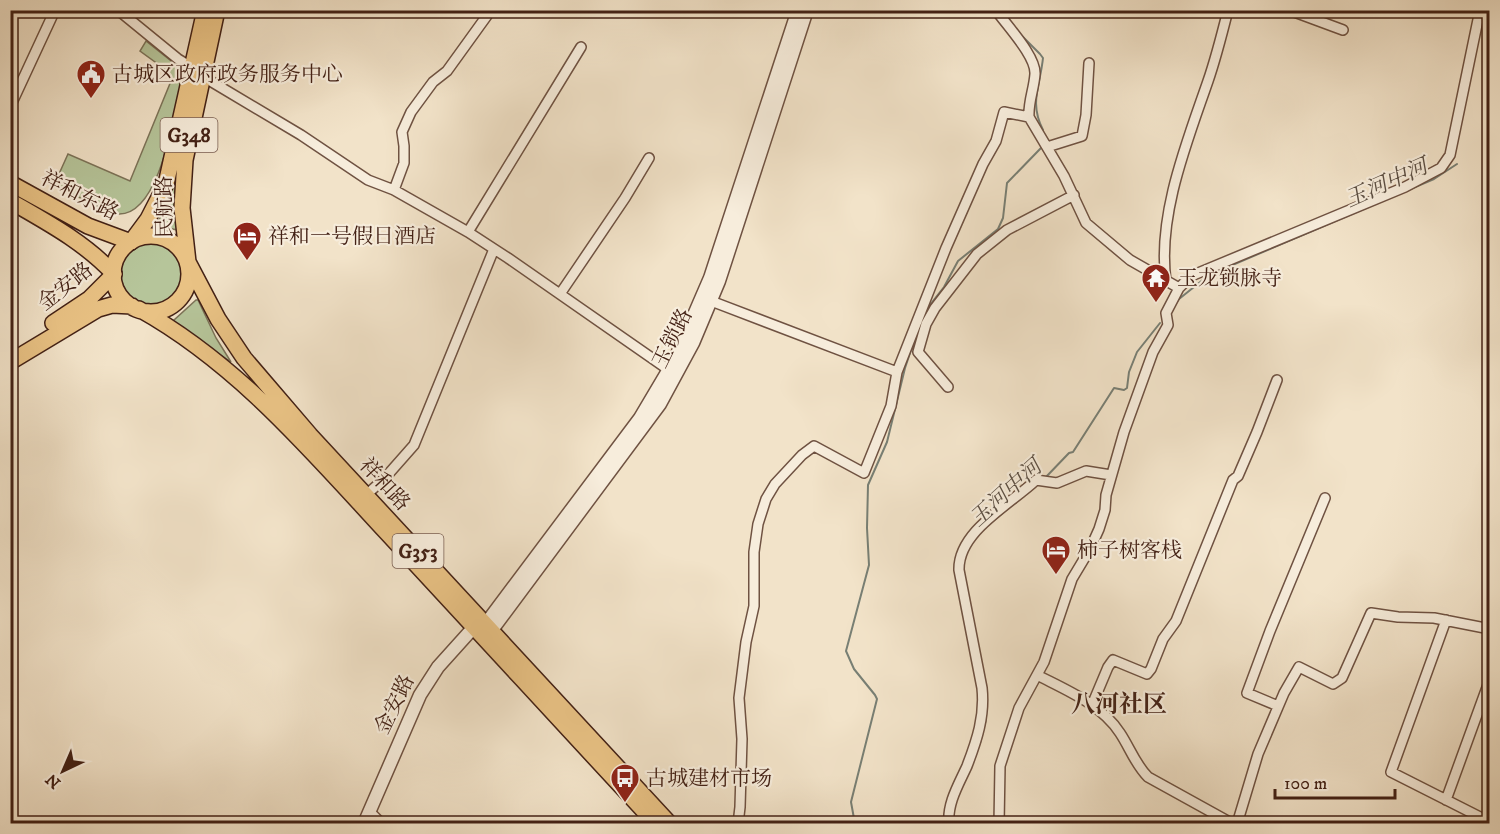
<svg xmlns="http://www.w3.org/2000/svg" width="1500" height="834" viewBox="0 0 1500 834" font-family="'IM FELL DW Pica','Noto Serif SC',serif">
	<rect width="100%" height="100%" fill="#f2e3c9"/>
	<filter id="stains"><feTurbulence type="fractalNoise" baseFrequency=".00333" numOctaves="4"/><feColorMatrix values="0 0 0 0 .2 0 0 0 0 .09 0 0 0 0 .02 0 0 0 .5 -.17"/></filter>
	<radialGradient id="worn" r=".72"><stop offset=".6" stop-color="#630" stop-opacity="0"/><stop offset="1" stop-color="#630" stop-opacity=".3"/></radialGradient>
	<path fill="#b6c59a" stroke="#7c7358" stroke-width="1.5" d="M146 41 180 68 183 77C175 108 161 218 117 214 107 213 66 190 54 185L68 154 130 181 171 81 166 70 140 51Z
		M174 183H176L177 230 156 225 166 206Z
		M121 274a32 32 0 1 1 64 0a32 32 0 1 1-64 0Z
		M196 300H198L216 338 231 362 174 323 173 321Z"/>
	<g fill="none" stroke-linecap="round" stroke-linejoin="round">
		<path stroke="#787f74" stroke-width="2" d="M1020 34 1040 54 1043 58C1040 87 1029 102 1043 130
			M1174 306 1179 299 1209 275 1434 179 1457 164
			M926 310 944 287 958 261 998 229 1003 218 1007 183 1041 148
			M1045 478 1069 453 1073 452 1114 388 1124 390 1127 388 1129 372 1137 352 1160 323
			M987 526 1022 497
			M980 743 986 719V710
			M855 824 851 802 877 699 875 695 854 669 846 651 869 565 867 528 868 485 887 442 905 368 915 338"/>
		<g stroke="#6f5242" stroke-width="12">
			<path id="minor" d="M118 10 178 59 193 68
				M996 10C1007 26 1036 56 1035 74 1034 89 1028 102 1029 117L1064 176 1086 223 1130 260 1179 288
				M1289 10 1343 30
				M202 76 301 135 368 180 394 190 468 232 508 258 669 370
				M10 107 55 10
				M1047 147 1082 136 1086 115 1089 63
				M394 190 404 163V146L402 132 411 112 433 82 447 71 491 10
				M468 232 581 47
				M1166 281C1157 216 1187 142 1208 81 1216 58 1222 34 1228 10
				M560 294 625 198 649 158
				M711 301 897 372
				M948 387 918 352 926 324 935 308 977 254 1007 230 1074 195
				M366 495 384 479 414 445 494 249
				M1446 620 1391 772 1480 817 1476 824
				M1037 675C1066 690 1101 704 1120 733 1130 748 1135 764 1148 777L1233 824
				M1092 705 1108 667 1113 660 1147 674 1151 669 1163 639 1176 621 1233 480 1238 476 1257 432 1277 380
				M1278 706 1247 693 1270 631 1325 498
				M1446 800 1490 679
				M369 811 382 824
				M738 824 740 807 742 739 739 698 746 642 754 606V552L758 524 766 499 775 484 802 455 814 446 864 473 891 406 897 372 946 248 983 164 996 141 1004 112 1029 117
				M949 824C947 803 959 784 967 766 977 740 985 716 982 688L959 570C958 531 1011 504 1036 480L1057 483 1086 471 1111 475
				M999 824 1000 766 1019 708 1044 662 1072 579 1090 549 1099 529 1105 510 1106 495 1124 432 1153 352 1168 325 1166 313 1179 288 1191 276 1405 187 1441 168 1450 155 1480 10
				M1237 824 1258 754 1284 693 1299 667 1333 684 1342 678 1371 613 1398 617 1434 618 1490 629"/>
		</g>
		<g stroke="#6f5242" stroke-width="15">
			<path id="tertiary" d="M481 630 640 418 675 359 710 278 798 10
				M486 638 660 404 693 343 719 281 807 10
				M364 824 420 695 438 667 474 627"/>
		</g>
		<g stroke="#432115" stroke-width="18">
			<path id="primary" d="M10 183 88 226 131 242
				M10 201C48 223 84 242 114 274"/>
		</g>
		<g stroke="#432115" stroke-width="18">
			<path id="trunk" d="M217 10 185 160 182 208 188 262 218 319 244 358 310 435 670 824
				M113 274a38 38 0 1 1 76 0a38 38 0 1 1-76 0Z
				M131 242 148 219 166 184 205 10
				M139 309C238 364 311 451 387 533 477 630 566 727 656 824
				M53 323 89 299 114 274
				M10 362 98 309 112 305 132 306"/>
		</g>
		<use href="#minor" stroke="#f7eddc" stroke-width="9"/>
		<use href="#tertiary" stroke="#f7eddc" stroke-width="12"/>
		<use href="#primary" stroke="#e9c284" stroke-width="15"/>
		<use href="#trunk" stroke="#e9c284" stroke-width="15"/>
	</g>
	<defs>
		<g id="civic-pin" transform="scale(1.5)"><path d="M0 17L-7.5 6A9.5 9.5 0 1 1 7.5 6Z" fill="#8f2418" stroke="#f7eddc"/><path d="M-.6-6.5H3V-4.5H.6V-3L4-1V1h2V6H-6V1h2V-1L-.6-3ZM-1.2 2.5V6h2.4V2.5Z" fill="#fff"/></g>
		<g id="hotel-pin" transform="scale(1.5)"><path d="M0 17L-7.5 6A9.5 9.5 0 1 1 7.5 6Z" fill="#8f2418" stroke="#f7eddc"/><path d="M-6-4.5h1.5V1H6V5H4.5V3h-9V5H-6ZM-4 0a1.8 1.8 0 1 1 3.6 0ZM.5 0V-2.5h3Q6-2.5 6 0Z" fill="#fff"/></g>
		<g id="temple-pin" transform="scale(1.5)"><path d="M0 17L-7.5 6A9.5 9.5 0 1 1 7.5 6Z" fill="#8f2418" stroke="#f7eddc"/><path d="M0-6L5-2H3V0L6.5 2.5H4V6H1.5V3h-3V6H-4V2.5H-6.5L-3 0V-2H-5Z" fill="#fff"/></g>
		<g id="bus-pin" transform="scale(1.5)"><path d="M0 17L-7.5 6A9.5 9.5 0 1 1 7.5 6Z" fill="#8f2418" stroke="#f7eddc"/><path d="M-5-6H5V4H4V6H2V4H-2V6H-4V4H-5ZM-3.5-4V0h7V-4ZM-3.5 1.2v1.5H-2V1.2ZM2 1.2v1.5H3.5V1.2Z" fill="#fff"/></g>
	</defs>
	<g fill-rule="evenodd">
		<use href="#civic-pin" x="91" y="74"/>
		<use href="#hotel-pin" x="247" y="236"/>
		<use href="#temple-pin" x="1156" y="278"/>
		<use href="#hotel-pin" x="1056" y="550"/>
		<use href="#bus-pin" x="625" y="778"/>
	</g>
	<g text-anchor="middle" stroke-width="4.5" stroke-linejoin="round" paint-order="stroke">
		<g fill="#f7eddc" stroke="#795e51" stroke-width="1.5">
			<rect x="160.5" y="118" width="57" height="34" rx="4.5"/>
			<rect x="392.5" y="534" width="51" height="34" rx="4.5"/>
		</g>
		<g font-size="20" font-weight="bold" fill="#432115">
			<text x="189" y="142">G348</text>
			<text x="418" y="558">G353</text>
		</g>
		<g font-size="21" fill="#432115" stroke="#f7eddc" text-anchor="start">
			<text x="112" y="81">古城区政府政务服务中心</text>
			<text x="268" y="243">祥和一号假日酒店</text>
			<text x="1177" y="285">玉龙锁脉寺</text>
			<text x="1077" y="557">柿子树客栈</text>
			<text x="646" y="785">古城建材市场</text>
		</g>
		<g font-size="21" fill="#432115" stroke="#f7eddc">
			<text transform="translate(80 195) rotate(27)" y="7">祥和东路</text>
			<text transform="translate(164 207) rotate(-91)" y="7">民航路</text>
			<text transform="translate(65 286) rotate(-38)" y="7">金安路</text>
			<text transform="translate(672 338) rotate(-64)" y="7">玉锁路</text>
			<text transform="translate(385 484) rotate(47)" y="7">祥和路</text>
			<text transform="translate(394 704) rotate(-64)" y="7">金安路</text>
		</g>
		<g font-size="22" font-style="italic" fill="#5d5044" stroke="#f7eddc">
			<text transform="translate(1386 182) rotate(-24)" y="8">玉河中河</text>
			<text transform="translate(1005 492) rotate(-42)" y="8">玉河中河</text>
		</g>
		<g font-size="24" font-weight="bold" fill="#432115" stroke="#f7eddc">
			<text x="1119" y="712">八河社区</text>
		</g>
	</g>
	<rect width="1500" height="834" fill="none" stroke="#f2e3c9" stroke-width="36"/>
	<rect x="12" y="12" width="1476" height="810" fill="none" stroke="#432115" stroke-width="3"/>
	<rect x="18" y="18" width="1464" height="798" fill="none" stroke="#432115" stroke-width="1.5"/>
	<g transform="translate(63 771) rotate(224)" stroke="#f7eddc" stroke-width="4.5" paint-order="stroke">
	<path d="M0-4.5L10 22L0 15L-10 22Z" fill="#432115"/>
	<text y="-9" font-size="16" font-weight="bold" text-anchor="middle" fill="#432115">N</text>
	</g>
	<path d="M1275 789v9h120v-9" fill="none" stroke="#432115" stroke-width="3"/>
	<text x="1284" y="789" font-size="18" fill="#432115" stroke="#f7eddc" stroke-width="4.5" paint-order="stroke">100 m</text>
	<rect width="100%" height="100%" filter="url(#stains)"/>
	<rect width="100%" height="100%" fill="url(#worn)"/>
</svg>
